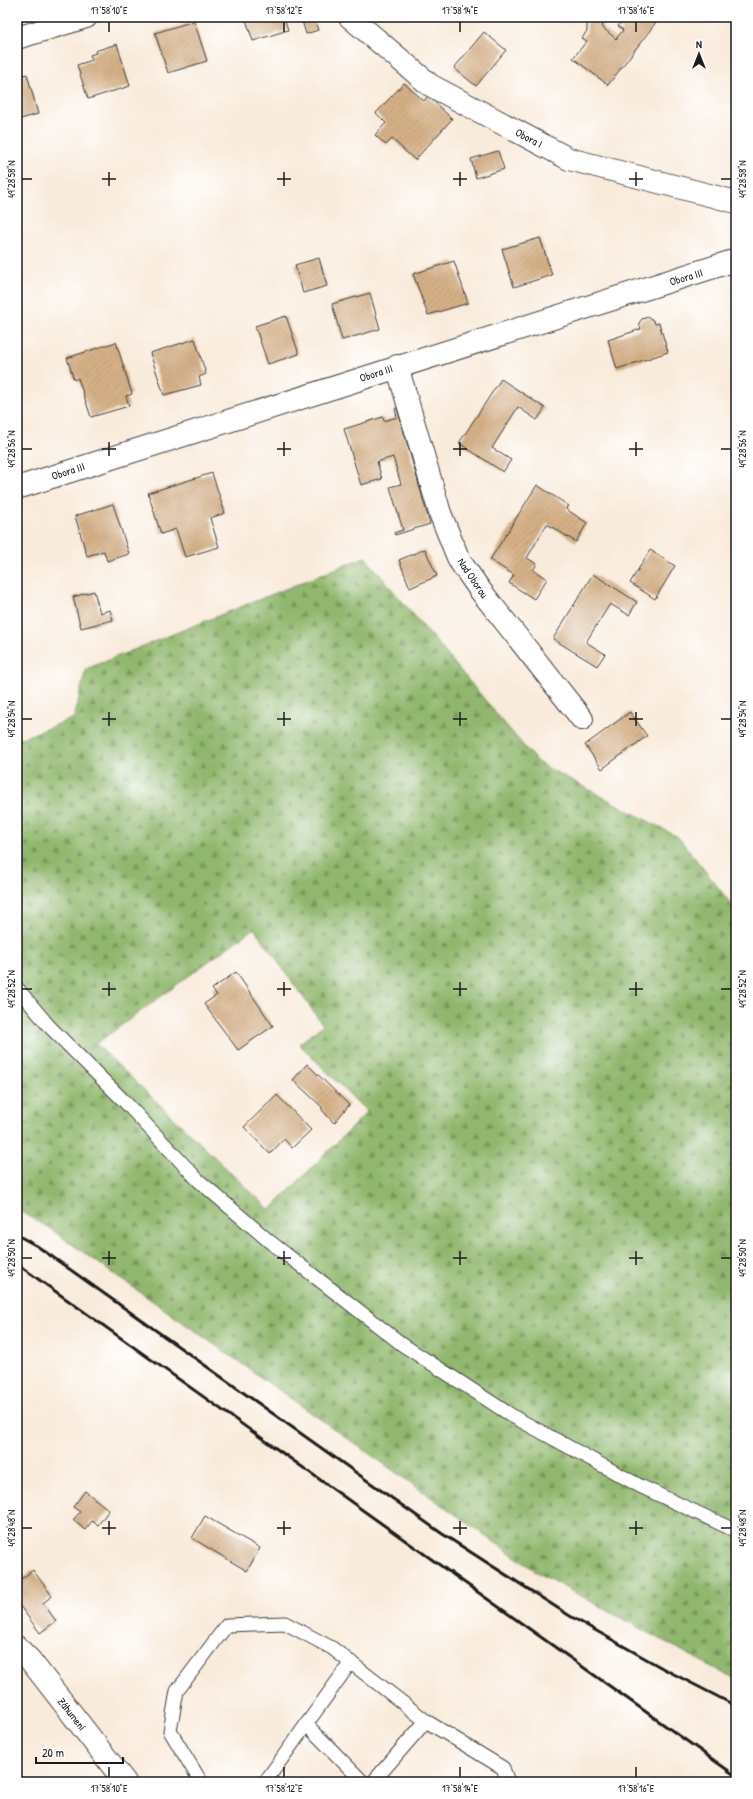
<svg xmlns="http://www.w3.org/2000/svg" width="753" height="1799" viewBox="0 0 753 1799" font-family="'Patrick Hand',sans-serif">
	<defs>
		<pattern id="forest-firs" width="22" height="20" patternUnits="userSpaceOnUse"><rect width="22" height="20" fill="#90b76d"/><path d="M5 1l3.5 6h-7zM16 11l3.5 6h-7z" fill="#759459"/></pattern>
		<pattern id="building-hatch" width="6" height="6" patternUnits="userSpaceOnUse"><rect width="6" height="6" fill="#d5b087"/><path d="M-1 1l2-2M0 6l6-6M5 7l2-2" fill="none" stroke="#b69774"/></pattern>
	</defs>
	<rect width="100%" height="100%" fill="#fff"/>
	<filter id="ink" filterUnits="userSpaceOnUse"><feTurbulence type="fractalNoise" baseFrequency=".025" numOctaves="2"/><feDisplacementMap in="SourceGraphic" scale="8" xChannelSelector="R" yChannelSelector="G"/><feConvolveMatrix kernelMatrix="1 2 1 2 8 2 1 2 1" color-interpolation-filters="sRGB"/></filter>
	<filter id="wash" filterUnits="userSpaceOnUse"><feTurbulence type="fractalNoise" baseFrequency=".012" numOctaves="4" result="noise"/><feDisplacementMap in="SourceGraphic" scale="16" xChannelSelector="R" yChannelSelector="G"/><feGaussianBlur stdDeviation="0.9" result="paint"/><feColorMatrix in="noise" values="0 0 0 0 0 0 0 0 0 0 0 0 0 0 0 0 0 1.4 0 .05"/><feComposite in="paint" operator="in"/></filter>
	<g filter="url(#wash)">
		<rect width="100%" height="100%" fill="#f9ebdb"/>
		<path fill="url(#forest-firs)" stroke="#566a44" fill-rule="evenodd" d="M365 557 537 762 678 837 736 910V1680L540 1574 49 1228 17 1209V740L74 718 86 669ZM254 928 323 1025 299 1044 367 1112 270 1210 96 1044Z"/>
		<g id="blocks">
			<path fill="url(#building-hatch)" d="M245 17H284L288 30 253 41Z
				M301 17H313L318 30 306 34Z
				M625 17H652L657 21 608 85 573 58 587 41 582 38 587 31V24L591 20 597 19 602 23 603 28 616 39 623 30 618 26Z
				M194 21 207 61 168 73 155 33Z
				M484 32 506 50 476 86 454 68Z
				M117 44 130 86 88 99 77 65 92 60 90 55 96 53 95 51Z
				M27 74 38 114 17 120V77Z
				M404 83 424 101 428 96 452 119 415 160 392 139 386 145 375 135 386 123 376 113Z
				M498 151 504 169 476 178 471 159Z
				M540 238 552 275 514 287 502 249Z
				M319 258 327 286 303 293 295 265Z
				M454 261 468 303 428 315 413 274Z
				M370 293 380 329 342 340 332 304Z
				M286 316 299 354 268 364 255 326Z
				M648 317 653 320 655 324 659 323 668 352 617 369 608 340 641 329 639 323 642 319Z
				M195 339 206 374 199 377 201 385 164 395 150 353Z
				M116 342 132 394 126 396 129 406 91 417 78 378 74 380 67 358Z
				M501 379 545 408 537 420 518 407 492 448 511 460 503 472 459 443Z
				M397 408 430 524 395 535 394 533 403 530 390 487 401 484 393 457 377 462 382 479 361 485 344 429 383 417 384 421 397 417 395 409Z
				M212 473 225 513 210 518 219 547 185 557 176 529 161 534 148 493Z
				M537 485 569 506 566 509 587 523 576 542 547 524 527 558 537 564 533 570 547 579 534 599 509 583 514 575 490 560Z
				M113 504 129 554 107 561 104 551 87 556 75 516Z
				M425 549 437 576 410 588 399 560Z
				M650 550 675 566 655 599 630 583Z
				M593 574 637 602 629 615 610 604 586 642 605 654 597 666 553 639Z
				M94 591 100 613 110 610 113 620 81 628 73 597Z
				M630 712 647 736 602 769 585 745Z
				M236 972 273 1026 238 1050 204 1004 217 995 212 989Z
				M307 1064 349 1105 334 1123 322 1110V1107L293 1080Z
				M277 1095 311 1130 292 1148 284 1139 270 1154 244 1127Z
				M85 1491 109 1510 98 1525 92 1521 85 1530 73 1520 80 1512 73 1507Z
				M205 1516 260 1548 247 1571 192 1538Z
				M33 1570 52 1596 43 1603 56 1621 40 1633 17 1602V1582Z"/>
		</g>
	</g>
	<g filter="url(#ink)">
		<use href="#blocks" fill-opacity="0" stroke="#3d3b39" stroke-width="1"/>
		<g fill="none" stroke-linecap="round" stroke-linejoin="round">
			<g stroke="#3d3b39" stroke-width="15">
				<path id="service" d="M17 988 48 1025 125 1102 198 1180 269 1241 403 1345 514 1417 640 1486 736 1531
					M426 1721 503 1768 508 1782
					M306 1724 363 1782
					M201 1782 170 1731 177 1691 227 1625 285 1623 332 1648 426 1721 373 1782
					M265 1782 351 1662"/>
			</g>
			<g stroke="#3d3b39" stroke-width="24">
				<path id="minor" d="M350 17 430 85 569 159 736 202
					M17 38 86 17
					M397 366 440 513 459 560 480 590 582 719
					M17 488 736 260
					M17 1647 30 1660 125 1782"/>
			</g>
			<use href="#service" stroke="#fff" stroke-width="13"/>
			<use href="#minor" stroke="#fff" stroke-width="22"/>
			<path stroke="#1c1c1c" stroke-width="3" d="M17 1235 37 1246 441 1533 570 1616 664 1669 736 1706
				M17 1264 736 1776"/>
		</g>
	</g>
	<path fill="none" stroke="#1c1c1c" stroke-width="1.5" d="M109 22V32M284 22V32M460 22V32M636 22V32M109 172V186M284 172V186M460 172V186M636 172V186M22 179H32M102 179H116M277 179H291M453 179H467M629 179H643M721 179H731M109 442V456M284 442V456M460 442V456M636 442V456M22 449H32M102 449H116M277 449H291M453 449H467M629 449H643M721 449H731M109 712V726M284 712V726M460 712V726M636 712V726M22 719H32M102 719H116M277 719H291M453 719H467M629 719H643M721 719H731M109 982V996M284 982V996M460 982V996M636 982V996M22 989H32M102 989H116M277 989H291M453 989H467M629 989H643M721 989H731M109 1251V1265M284 1251V1265M460 1251V1265M636 1251V1265M22 1258H32M102 1258H116M277 1258H291M453 1258H467M629 1258H643M721 1258H731M109 1521V1535M284 1521V1535M460 1521V1535M636 1521V1535M22 1528H32M102 1528H116M277 1528H291M453 1528H467M629 1528H643M721 1528H731M109 1767V1777M284 1767V1777M460 1767V1777M636 1767V1777"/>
	<g text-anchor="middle" stroke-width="3" stroke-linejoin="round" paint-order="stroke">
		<g font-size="11" fill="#1c1c1c" stroke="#fff">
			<text transform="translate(529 138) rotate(28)" y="4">Obora I</text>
			<text transform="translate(686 277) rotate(-17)" y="4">Obora III</text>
			<text transform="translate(376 373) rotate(-18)" y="4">Obora III</text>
			<text transform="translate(68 471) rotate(-18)" y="4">Obora III</text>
			<text transform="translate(473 578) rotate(56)" y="4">Nad Oborou</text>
			<text transform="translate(72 1714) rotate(52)" y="4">Záhumení</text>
		</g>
	</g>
	<rect width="753" height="1799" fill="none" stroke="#fff" stroke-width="44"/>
	<g transform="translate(699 54)" stroke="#ffffff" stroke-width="3" paint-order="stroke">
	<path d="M0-3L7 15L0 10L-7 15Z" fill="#1c1c1c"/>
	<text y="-6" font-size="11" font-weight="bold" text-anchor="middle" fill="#1c1c1c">N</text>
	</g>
	<path d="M36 1757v6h87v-6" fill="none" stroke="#1c1c1c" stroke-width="2"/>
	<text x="42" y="1757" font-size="12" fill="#1c1c1c" stroke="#ffffff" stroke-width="3" paint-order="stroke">20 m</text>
	<rect x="22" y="22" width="709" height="1755" fill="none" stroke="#1c1c1c" stroke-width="1.5"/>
	<g font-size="10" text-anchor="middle" fill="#1c1c1c">
		<text x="109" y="14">17°58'10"E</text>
		<text x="284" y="14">17°58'12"E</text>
		<text x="460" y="14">17°58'14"E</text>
		<text x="636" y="14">17°58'16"E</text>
		<text transform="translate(11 179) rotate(-90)" y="4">49°28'58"N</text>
		<text transform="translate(742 179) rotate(-90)" y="4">49°28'58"N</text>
		<text transform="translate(11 449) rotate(-90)" y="4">49°28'56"N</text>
		<text transform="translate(742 449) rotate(-90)" y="4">49°28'56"N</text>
		<text transform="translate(11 719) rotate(-90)" y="4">49°28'54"N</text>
		<text transform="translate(742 719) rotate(-90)" y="4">49°28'54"N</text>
		<text transform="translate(11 989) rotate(-90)" y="4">49°28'52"N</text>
		<text transform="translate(742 989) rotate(-90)" y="4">49°28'52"N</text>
		<text transform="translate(11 1258) rotate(-90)" y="4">49°28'50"N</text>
		<text transform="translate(742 1258) rotate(-90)" y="4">49°28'50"N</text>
		<text transform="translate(11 1528) rotate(-90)" y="4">49°28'48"N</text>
		<text transform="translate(742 1528) rotate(-90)" y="4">49°28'48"N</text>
		<text x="109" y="1792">17°58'10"E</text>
		<text x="284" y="1792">17°58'12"E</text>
		<text x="460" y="1792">17°58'14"E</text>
		<text x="636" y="1792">17°58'16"E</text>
	</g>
</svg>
